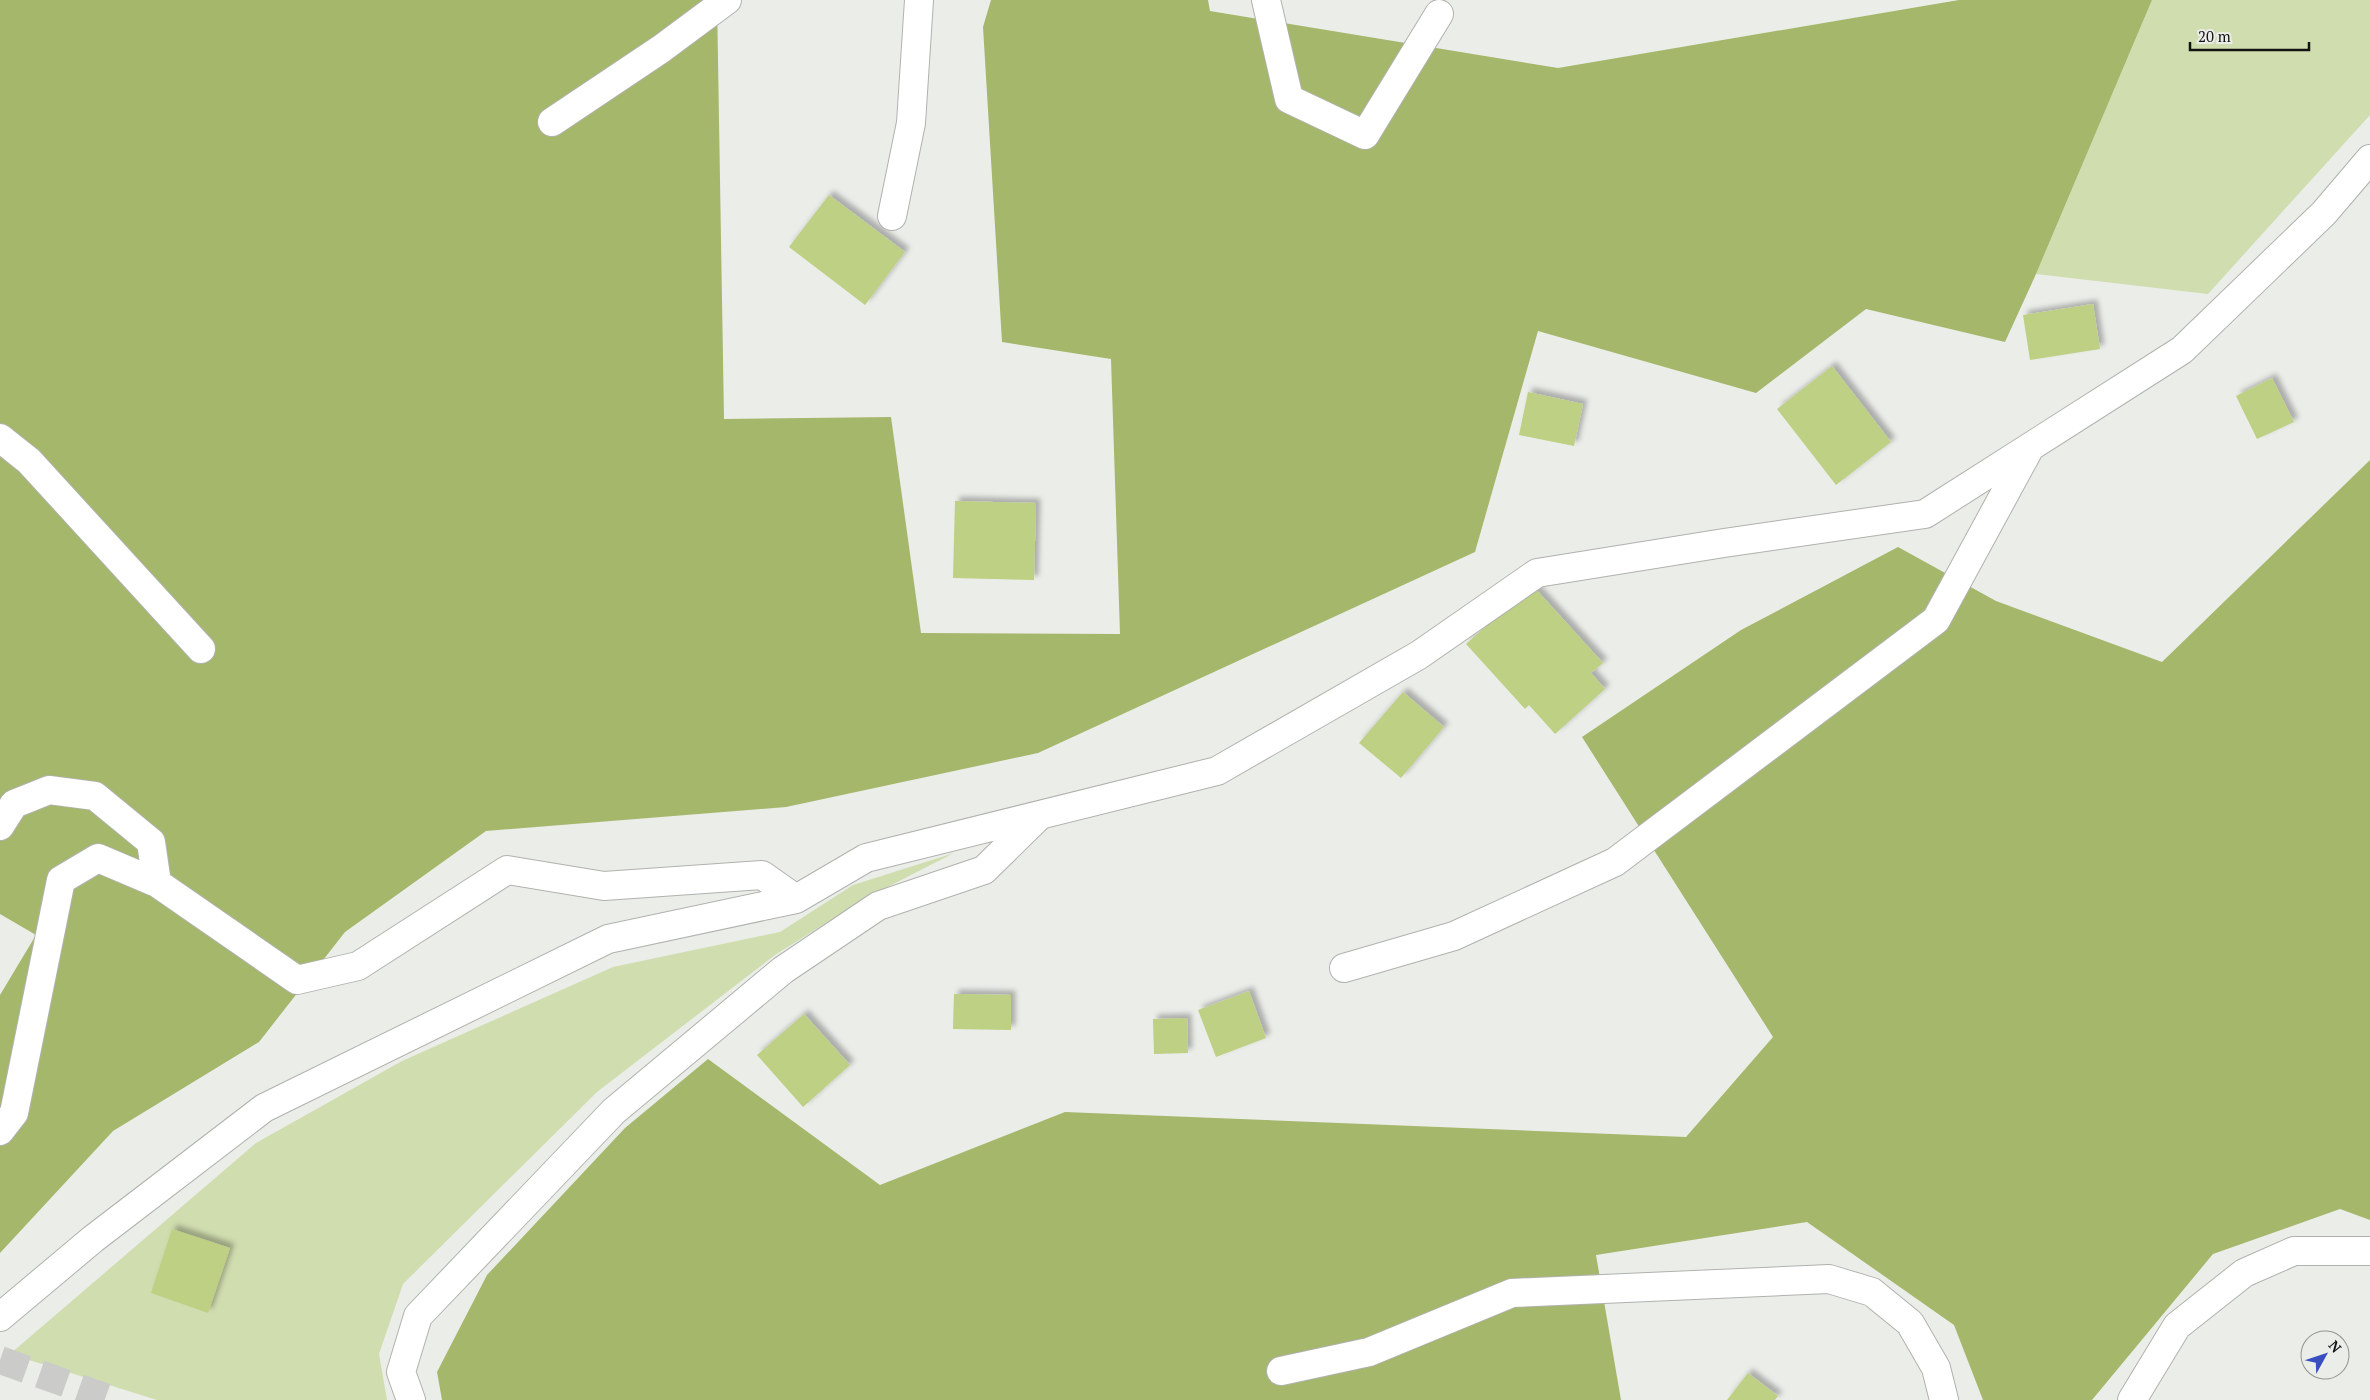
<svg xmlns="http://www.w3.org/2000/svg" width="2370" height="1400" viewBox="0 0 2370 1400" font-family="'PT Serif',serif">
	<defs>
		<filter id="shadow"><feDropShadow dx="4.5" dy="-4.5" stdDeviation="2.5" flood-color="#0004"/></filter>
	</defs>
	<rect width="100%" height="100%" fill="#ebede9"/>
	<path fill="#d0ddaf" d="M2152 0H2370V115L2208 294 2036 274Z
		M954 853 864 899 775 955 597 1092 403 1284 379 1354 387 1400H157L10 1354 256 1143 402 1061 613 967 780 932 853 885Z"/>
	<path fill="#a5b76b" d="M0 0H717L724 419 891 417 921 633 1120 634 1111 359 1002 342 983 27 991 0H1208L1210 11 1558 68 1959 0H2152L2036 274 2005 342 1866 309 1756 393 1538 331 1475 552 1038 753 786 807 486 831 345 932 259 1042 113 1131 0 1253V995L36 935 0 914Z
		M2370 460V1220L2340 1209 2213 1254 2092 1400H1983L1954 1325 1807 1222 1596 1255 1621 1400H442L437 1372 487 1275 625 1128 708 1059 880 1185 1065 1112 1686 1137 1773 1037 1582 737 1741 630 1898 547 1996 601 2162 662Z"/>
	<path fill="#bdd083" filter="url(#shadow)" d="M829 195 905 252 865 305 789 247Z
		M2093 304 2100 349 2030 360 2023 315Z
		M1832 366 1891 442 1836 485 1777 409Z
		M2272 378 2294 422 2257 439 2236 396Z
		M1528 392 1583 404 1574 446 1519 435Z
		M955 501 1036 503 1034 580 953 578Z
		M1532 585 1603 663 1591 673 1605 689 1555 734 1529 705 1525 709 1466 644Z
		M1403 692 1444 727 1401 778 1359 743Z
		M1249 991 1266 1038 1216 1057 1198 1010Z
		M954 994 1011 995V1030L953 1029Z
		M804 1014 850 1065 803 1107 757 1055Z
		M1187 1018 1188 1053 1154 1054 1153 1019Z
		M172 1229 230 1248 208 1313 151 1293Z
		M1748 1373 1778 1396 1775 1400H1727Z"/>
	<g fill="none" stroke-linecap="round" stroke-linejoin="round">
		<path stroke="#cbccc9" stroke-width="28" stroke-dasharray="28 14" stroke-linecap="butt" d="M0 1360 113 1400"/>
		<g stroke="#b0b2ae" stroke-width="30">
			<path id="minor" d="M1266 0 1289 99 1365 135 1439 14
				M552 122 661 49 727 0
				M892 216 911 123 919 0
				M0 438 29 461 201 649
				M0 826 14 804 49 790 95 796 151 842 157 883
				M1344 968 1454 936 1615 862 1936 620 2028 451
				M0 1131 14 1113 61 880 98 858 157 883 297 980 358 966 507 870 604 886 762 875 796 899
				M0 1317 93 1239 264 1108 608 939 796 899 866 858 1217 771 1419 655 1537 573 1724 543 1925 514 2182 350 2324 213 2370 159
				M1281 1371 1369 1352 1512 1293 1829 1279 1872 1292 1910 1323 1936 1368 1944 1400
				M411 1400 401 1372 418 1316 614 1111 783 970 878 906 984 870 1040 815
				M2132 1400 2177 1326 2244 1273 2294 1251H2370"/>
		</g>
		<use href="#minor" stroke="#fff" stroke-width="28"/>
	</g>
	<g transform="translate(2325 1355) rotate(50)"><circle r="24" fill="#ebede9" stroke="#959693"/>
	<path d="M0-4L9 19L0 12L-9 19Z" fill="#394ec0"/>
	<text y="-8" font-size="14" font-weight="bold" text-anchor="middle" fill="#131412">N</text>
	</g>
	<path d="M2190 42v8h119v-8" fill="none" stroke="#131412" stroke-width="2.5"/>
	<text x="2198" y="42" font-size="15" fill="#131412" stroke="#ebede9" stroke-width="4" paint-order="stroke">20 m</text>
</svg>
